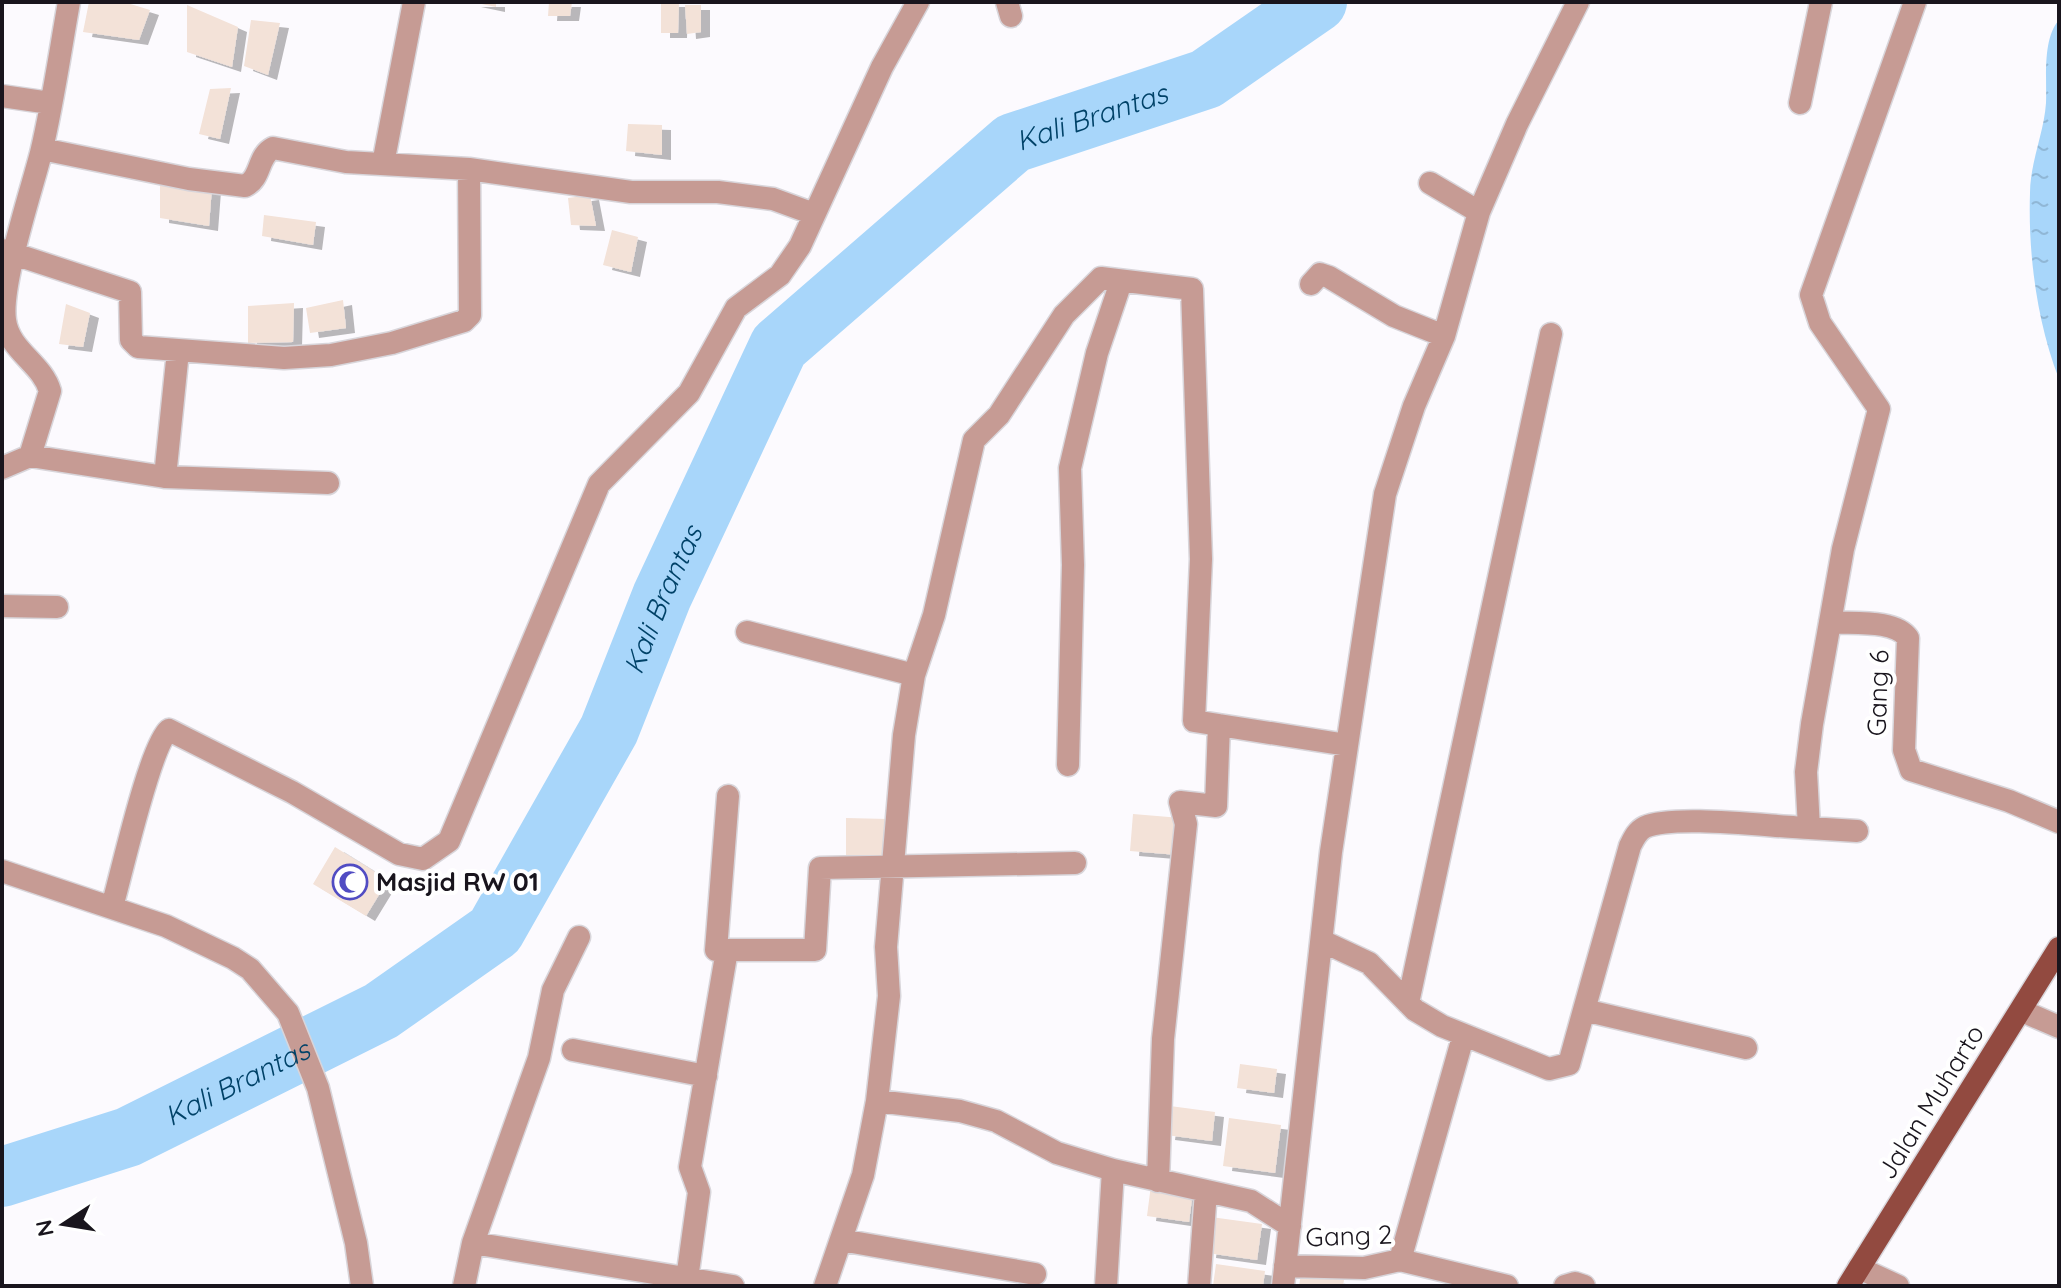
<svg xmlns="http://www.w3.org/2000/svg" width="2061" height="1288" viewBox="0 0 2061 1288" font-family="Quicksand,sans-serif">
	<defs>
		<pattern id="water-ripples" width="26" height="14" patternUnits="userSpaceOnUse" patternTransform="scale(2)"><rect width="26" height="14" fill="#a8d6fa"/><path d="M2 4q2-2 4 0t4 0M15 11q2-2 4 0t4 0" fill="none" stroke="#90b7d6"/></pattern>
		<filter id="shadow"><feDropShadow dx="9" dy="5" stdDeviation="0" flood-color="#0004"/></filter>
	</defs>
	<rect width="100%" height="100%" fill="#fcfafe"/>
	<path fill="url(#water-ripples)" d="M2059 20V379C2037 322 2028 255 2030 193 2030 163 2044 133 2046 103 2047 79 2042 39 2059 20Z"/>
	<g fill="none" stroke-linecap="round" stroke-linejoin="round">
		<path stroke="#a8d6fa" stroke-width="60" id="s1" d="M2 1177 128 1137 381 1011 495 931 609 730 662 596 779 346 1013 143 1206 79 1317 2"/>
	</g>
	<path fill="#f3e2d8" filter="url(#shadow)" d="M89 2H124L150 10 139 40 83 32Z
		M472 2H496V7Z
		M549 2H572L570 16H548Z
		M661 2H679L678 33H661Z
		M187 5 238 27 232 67 187 52Z
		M685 5H701V32L687 34Z
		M251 20 280 23 268 75 244 66Z
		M231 88 220 139 199 134 210 89Z
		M628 124 662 125V155L626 151Z
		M160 185 212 187 209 226 160 218Z
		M590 195 596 226 571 225 568 198Z
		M264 215 316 222 313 245 262 236Z
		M612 230 638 237 631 272 603 265Z
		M343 300 346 328 310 333 306 308Z
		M294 303 293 342 248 343V306Z
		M66 304 90 313 83 347 59 344Z
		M1133 814 1181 818 1178 855 1130 851Z
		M846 818 888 819 887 867 846 866Z
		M335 847 388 880 366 916 313 884Z
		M1240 1064 1277 1069 1274 1093 1237 1088Z
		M1170 1106 1215 1112 1212 1141 1166 1135Z
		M1229 1118 1281 1125 1275 1173 1223 1166Z
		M1151 1185 1193 1191 1189 1222 1147 1216Z
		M1211 1217 1262 1224 1257 1260 1207 1253Z
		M1216 1264 1265 1271 1263 1286H1213Z
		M1301 1274 1344 1280 1343 1286H1299Z"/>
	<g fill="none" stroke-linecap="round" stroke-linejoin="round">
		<g stroke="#d8d5da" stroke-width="25">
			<path id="minor" d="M1007 2 1011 16
				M2 96 50 103
				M1800 103 1821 2
				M42 149 189 179 245 186C262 178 257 156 273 148L346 162 469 169 631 192H718L773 199 814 214
				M383 164 414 2
				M1430 183 1479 212
				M2 250 130 292 131 340 138 347 284 358 331 355 392 343 464 321 470 315 469 169
				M1311 284 1320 274 1329 277 1394 316 1444 336
				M30 456 165 477 328 483
				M2 468 30 456 50 391C42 363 9 351 5 320 0 285 31 192 41 153 53 103 60 52 69 2
				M165 477 178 351
				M2 606 57 607
				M1830 622C1852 624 1895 619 1908 638L1904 750 1911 770 2009 801 2059 822
				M747 632 914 675
				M1219 725 1347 745
				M1068 765 1073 565 1070 468 1097 353 1121 282
				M1857 831 1809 828 1806 772 1812 724 1843 549 1879 409 1820 323 1811 295 1915 2
				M2 871 166 926 233 958 250 969 288 1013 318 1088 356 1243 362 1286
				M112 907C121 876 150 745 169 730L292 792 399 854 423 859 449 841 599 484 689 393 736 308 780 275 800 246 882 67 918 2
				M1322 941 1369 963 1415 1010 1442 1026 1549 1069 1569 1064 1584 1010 1746 1048
				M727 950H815L820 868 1075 863
				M1408 1003 1551 334
				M1584 1010 1630 846C1634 838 1637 831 1645 827 1675 814 1773 827 1809 828
				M2022 1011 2059 1027
				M573 1050 706 1076
				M877 1101 960 1111 996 1121 1057 1153 1113 1170 1251 1201 1290 1226
				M841 1240 1035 1274
				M473 1243 539 1058 553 990 579 937
				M1400 1260 1463 1037
				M1285 1266 1364 1268 1400 1260 1507 1286
				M1859 1268 1898 1286
				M687 1279 699 1192 690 1167 727 950H716L728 796
				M464 1286 473 1243 733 1286
				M825 1286 863 1175 877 1101 889 996 886 947 904 735 914 675 934 615 974 440 999 415 1064 315 1101 278 1192 289 1201 559 1194 721 1219 725 1216 806 1180 802 1186 824 1163 1039 1158 1181
				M1106 1286 1113 1170
				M1199 1286 1206 1191
				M1283 1286 1331 852 1385 494 1414 406 1444 336 1479 212 1517 124 1578 2
				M1565 1286 1575 1283 1584 1286"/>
		</g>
		<g stroke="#d8d5da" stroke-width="25">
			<path id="primary" d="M1848 1286 2059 948"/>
		</g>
		<use href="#minor" stroke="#c69b94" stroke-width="22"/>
		<use href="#primary" stroke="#924a40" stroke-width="22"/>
	</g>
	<defs>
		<g id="mosque-ring" transform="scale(1.8)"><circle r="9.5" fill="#fff" stroke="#514cc3" stroke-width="1.5"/><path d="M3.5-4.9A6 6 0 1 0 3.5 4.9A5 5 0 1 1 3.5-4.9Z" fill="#514cc3"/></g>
	</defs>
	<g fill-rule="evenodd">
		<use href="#mosque-ring" x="350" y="882"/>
	</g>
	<g text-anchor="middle" stroke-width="8" stroke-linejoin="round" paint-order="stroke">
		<g font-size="26" fill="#19151d" stroke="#fff">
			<text transform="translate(1878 693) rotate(-88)" y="9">Gang 6</text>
			<text transform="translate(1931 1102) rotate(-58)" y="9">Jalan Muharto</text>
			<text transform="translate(1349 1236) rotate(-2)" y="9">Gang 2</text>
		</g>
		<g font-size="26" font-weight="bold" fill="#19151d" stroke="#fff" text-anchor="start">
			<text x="376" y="891">Masjid RW 01</text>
		</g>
		<g font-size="28" font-style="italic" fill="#004268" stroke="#fff">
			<text dy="10" stroke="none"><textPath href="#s1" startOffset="1598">Kali Brantas</textPath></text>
			<text dy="10" stroke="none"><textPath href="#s1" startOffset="926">Kali Brantas</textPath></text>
			<text dy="10" stroke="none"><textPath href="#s1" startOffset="254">Kali Brantas</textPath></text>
		</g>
	</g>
	<rect width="2061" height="1288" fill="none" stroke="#19151d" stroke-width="8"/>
	<g transform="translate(64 1224) rotate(258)" stroke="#ffffff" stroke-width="6" paint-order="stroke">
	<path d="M0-6L14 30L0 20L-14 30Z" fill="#19151d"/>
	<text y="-12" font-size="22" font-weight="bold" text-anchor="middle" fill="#19151d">N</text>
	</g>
</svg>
